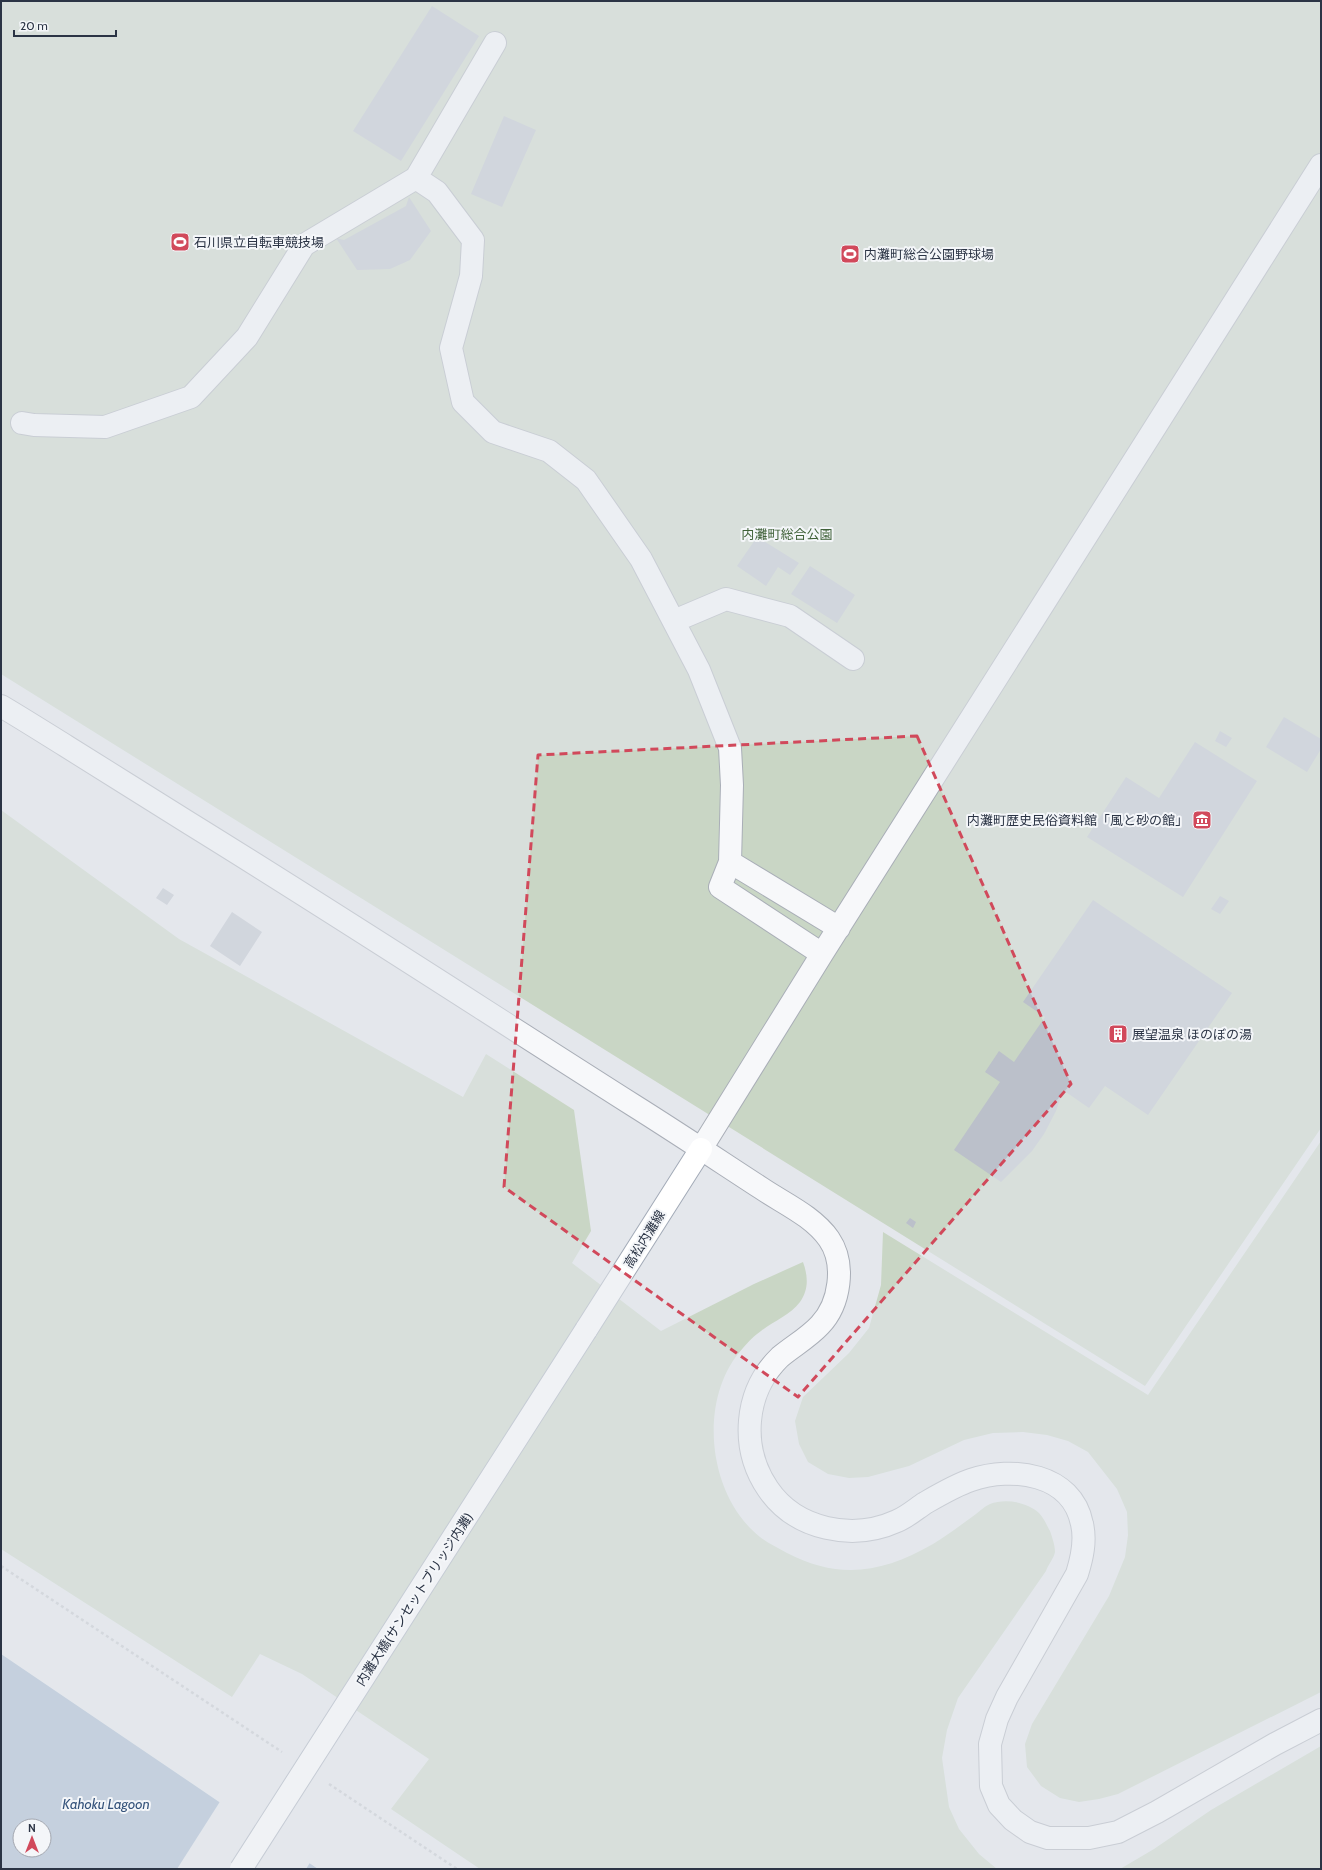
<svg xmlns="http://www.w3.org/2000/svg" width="1322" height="1870" viewBox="0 0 1322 1870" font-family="Cabin,'Noto Sans JP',sans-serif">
	<rect width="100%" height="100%" fill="#e4e7ec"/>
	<path fill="#c9d6c5" d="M1 1H1321V1128L1145 1386 1 674Z
		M1 810 179 939 463 1097 486 1054 574 1110 591 1231 572 1263 661 1331 754 1284 803 1262C808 1276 809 1289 800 1302 790 1315 774 1321 761 1331 755 1335 748 1342 743 1348 697 1398 707 1495 760 1537 768 1543 778 1548 787 1553 839 1580 883 1573 933 1544 948 1535 962 1524 976 1514 980 1511 985 1506 990 1504 1005 1498 1027 1502 1039 1513 1044 1518 1047 1526 1050 1531 1052 1537 1055 1545 1055 1552 1054 1558 1048 1565 1046 1571L958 1698 947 1730 942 1758 949 1807 959 1829 979 1854 997 1869H480L391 1809 429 1759 302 1674 260 1654 232 1697 1 1549Z
		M1321 1141V1692L1118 1794 1099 1799 1079 1802 1060 1798 1041 1786 1027 1767 1025 1744 1032 1724 1109 1596 1125 1557 1128 1535 1127 1512 1117 1489 1088 1452 1068 1441 1047 1435 1023 1432 993 1433 964 1440 909 1466 868 1477 849 1478 828 1474 808 1462 799 1444 795 1421 803 1397 849 1353 869 1328 881 1285 883 1232 1148 1395Z
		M1321 1746V1869H1120L1154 1849 1211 1810Z"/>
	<path fill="#9fb4cc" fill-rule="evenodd" d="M1 1654 318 1869H1ZM20 1826H44V1850H20Z"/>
	<path fill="#e4e7ec" d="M221 1800 311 1861 306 1869H177Z"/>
	<path fill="#bbc0ca" d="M432 6 479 36 401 161 353 131Z
		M504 116 536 130 502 207 471 194Z
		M409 197 431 231 410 260 390 269 357 270 336 238 344 240 406 206Z
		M757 537 799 563 790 575 778 567 766 586 737 566Z
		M810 566 855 595 837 623 791 594Z
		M1284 717 1321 739V749L1307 772 1266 747Z
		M1220 731 1232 738 1226 747 1215 741Z
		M1195 742 1257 781 1183 897 1087 837 1126 777 1159 798Z
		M163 888 174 895 167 905 156 898Z
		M1220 896 1229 901 1220 914 1211 909Z
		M1093 900 1232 993 1148 1115 1105 1086 1089 1108 1063 1090 1056 1111 1044 1134 1032 1151 1001 1182 954 1150 1000 1082 985 1072 999 1051 1014 1062 1045 1017 1023 1002Z
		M232 912 262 932 240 966 210 946Z
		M910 1218 916 1222 913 1228 906 1223Z"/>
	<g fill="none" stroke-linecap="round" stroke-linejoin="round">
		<g stroke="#a9aeb7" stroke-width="24">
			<path id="minor" d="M416 178 437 192 473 240 471 276 451 348 463 402 493 432 549 451 586 480 641 559 699 670 730 748 732 785 730 862 839 928
				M22 423 34 425 105 427 191 397 247 337 304 245 416 178 495 43
				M674 621 726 599 790 616 853 659
				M1 706C23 719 45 733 66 746 107 772 148 797 189 823 338 915 485 1011 633 1105 676 1132 718 1160 761 1188 783 1203 813 1216 829 1239 846 1264 840 1304 820 1325 808 1338 793 1346 780 1357 744 1392 740 1448 768 1489 796 1530 853 1541 897 1521 907 1517 916 1509 925 1503 939 1495 956 1485 971 1480 1012 1466 1072 1473 1082 1524 1086 1541 1082 1558 1077 1574L1007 1697 997 1719 990 1744 991 1786 999 1805 1013 1820 1030 1832 1048 1838H1089L1118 1832 1157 1812 1275 1744 1321 1720
				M730 862 720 887 822 954
				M701 1149 822 954 1321 165"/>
		</g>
		<g stroke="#a3abb8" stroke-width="24">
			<path id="major" d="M586 1330 701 1149"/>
		</g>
		<path stroke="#c2c5cb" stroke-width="2.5" stroke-dasharray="3 3" stroke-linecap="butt" d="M1 1566 282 1752
			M329 1784 457 1869"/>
		<use href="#minor" stroke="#f7f8fa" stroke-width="22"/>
		<use href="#major" stroke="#fff" stroke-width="22"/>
		<g stroke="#a3abb8" stroke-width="24" stroke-linecap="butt">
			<path id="major-bridge" d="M241 1869 586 1330"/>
		</g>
		<use href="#major-bridge" stroke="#fff" stroke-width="22"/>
	</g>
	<path d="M0 0H1322V1870H0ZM917 736 1071 1084 798 1397 504 1187 538 755Z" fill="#e4e7ec" fill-opacity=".55" fill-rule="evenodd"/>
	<path fill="none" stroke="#d1495b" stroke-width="3" stroke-dasharray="8 5" stroke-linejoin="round" d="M917 736 1071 1084 798 1397 504 1187 538 755Z"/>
	<defs>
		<g id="stadium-square" transform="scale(1)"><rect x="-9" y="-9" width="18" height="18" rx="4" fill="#d1495b" stroke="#f4f6f9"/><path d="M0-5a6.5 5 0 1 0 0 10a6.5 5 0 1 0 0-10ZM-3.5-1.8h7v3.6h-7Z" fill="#fff"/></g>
		<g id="museum-square" transform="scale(1)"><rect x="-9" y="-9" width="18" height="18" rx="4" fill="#d1495b" stroke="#f4f6f9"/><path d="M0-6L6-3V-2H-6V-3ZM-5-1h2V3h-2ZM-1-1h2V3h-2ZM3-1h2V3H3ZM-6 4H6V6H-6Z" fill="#fff"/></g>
		<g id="building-square" transform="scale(1)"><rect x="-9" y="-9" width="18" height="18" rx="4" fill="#d1495b" stroke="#f4f6f9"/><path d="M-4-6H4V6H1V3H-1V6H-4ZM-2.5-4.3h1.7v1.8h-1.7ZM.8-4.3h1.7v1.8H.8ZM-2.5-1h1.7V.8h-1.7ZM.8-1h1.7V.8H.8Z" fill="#fff"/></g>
	</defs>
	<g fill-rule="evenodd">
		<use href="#stadium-square" x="180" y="242"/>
		<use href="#stadium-square" x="850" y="254"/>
		<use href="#museum-square" x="1202" y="820"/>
		<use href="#building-square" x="1118" y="1034"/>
	</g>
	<g text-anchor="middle" stroke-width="4" stroke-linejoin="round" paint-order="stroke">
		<g font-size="13" fill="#2b3445" stroke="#f4f6f9" text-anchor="start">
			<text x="194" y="247">石川県立自転車競技場</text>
			<text x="864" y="259">内灘町総合公園野球場</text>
			<text x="1188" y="825" text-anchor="end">内灘町歴史民俗資料館「風と砂の館」</text>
			<text x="1132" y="1039">展望温泉 ほのぼの湯</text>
		</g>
		<g font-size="13" fill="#3f6138" stroke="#f4f6f9">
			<text x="787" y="539">内灘町総合公園</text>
		</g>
		<g font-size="13" fill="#2b3445" stroke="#f4f6f9">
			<text transform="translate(644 1239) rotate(-58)" y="5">高松内灘線</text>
			<text transform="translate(414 1599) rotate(-57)" y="5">内灘大橋(サンセットブリッジ内灘)</text>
		</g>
		<g font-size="14" font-style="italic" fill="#34527a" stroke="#f4f6f9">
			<text x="106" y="1809">Kahoku Lagoon</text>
		</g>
	</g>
	<rect width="1322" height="1870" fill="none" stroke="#2b3445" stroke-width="4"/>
	<g transform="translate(32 1838)"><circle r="19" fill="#f4f6f9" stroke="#a4a8b1"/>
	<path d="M0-3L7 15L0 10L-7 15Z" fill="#d1495b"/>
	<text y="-6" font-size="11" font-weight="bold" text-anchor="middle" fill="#2b3445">N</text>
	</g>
	<path d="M14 30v6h102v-6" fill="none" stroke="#2b3445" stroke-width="2"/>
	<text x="20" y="30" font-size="12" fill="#2b3445" stroke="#f4f6f9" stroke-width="3" paint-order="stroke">20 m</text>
</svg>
